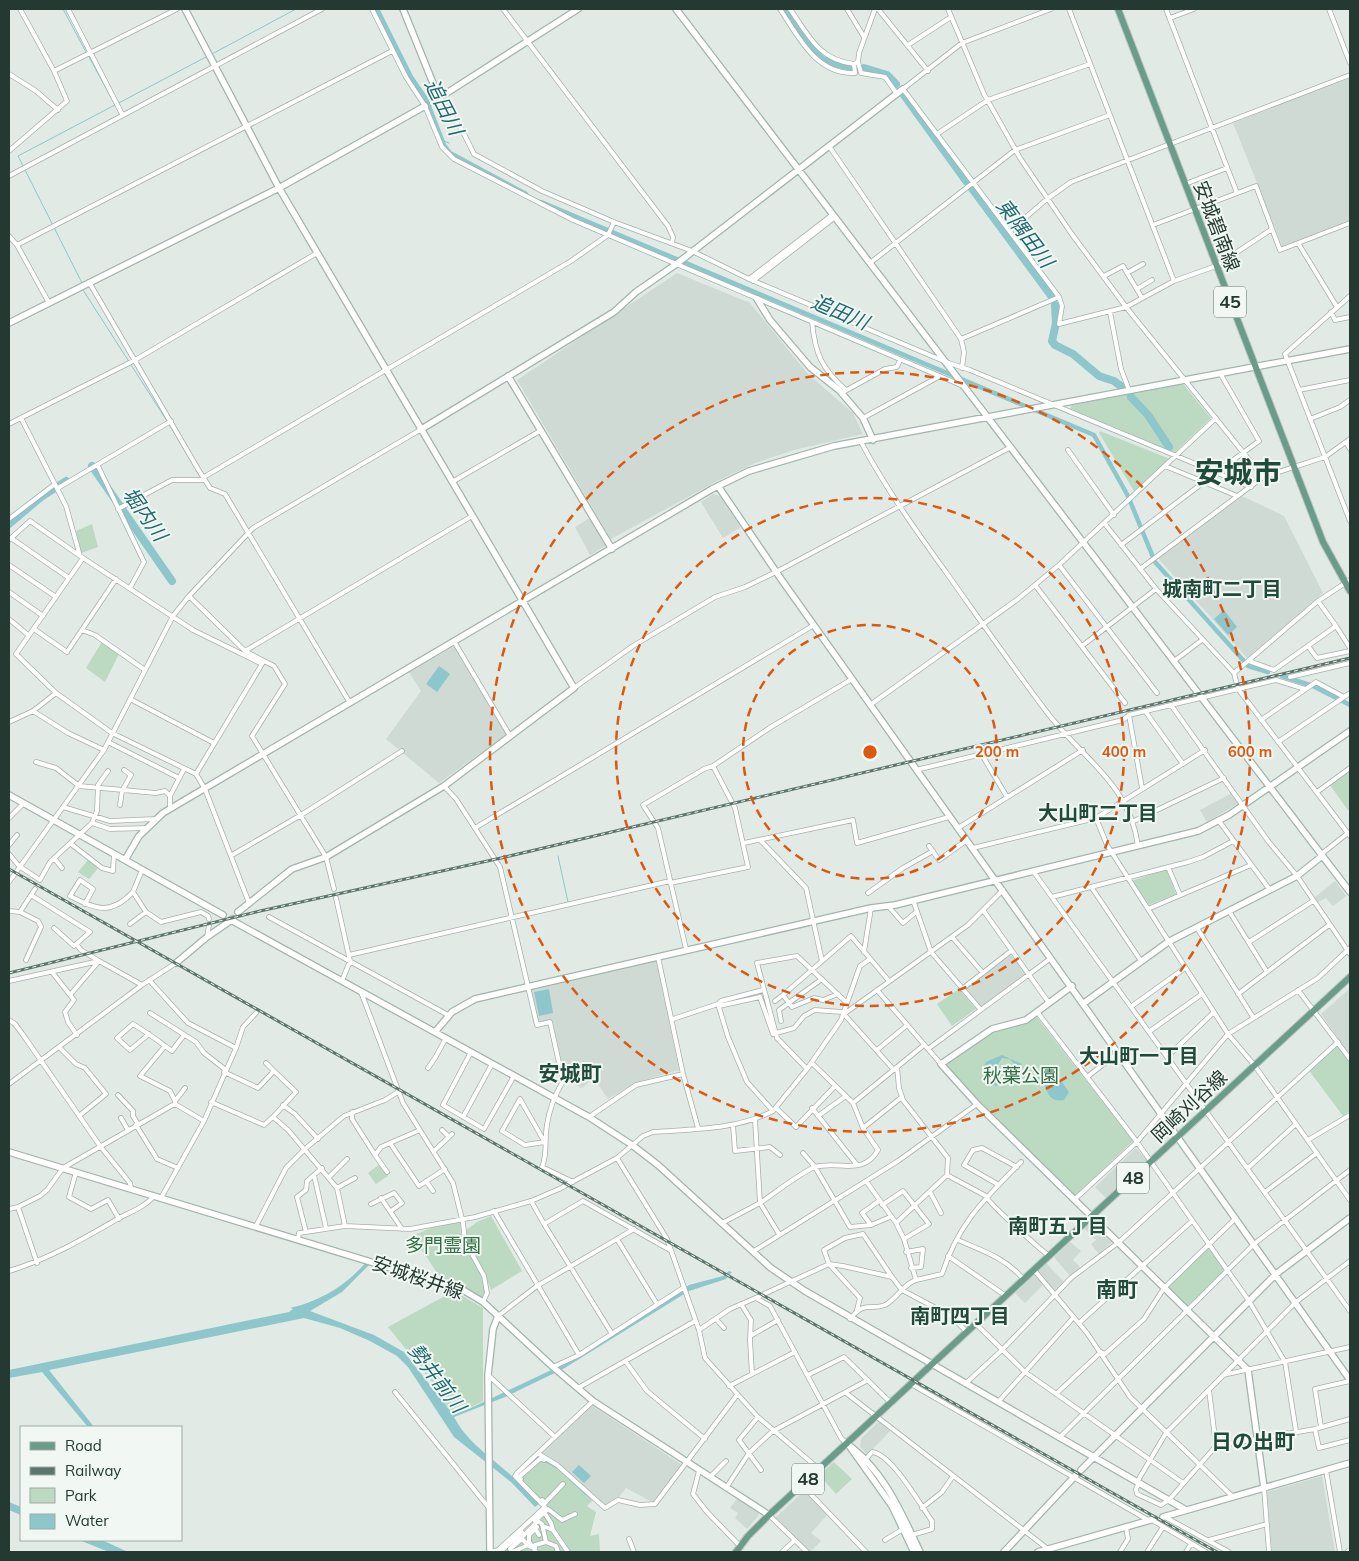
<svg xmlns="http://www.w3.org/2000/svg" width="1359" height="1561" viewBox="0 0 1359 1561" font-family="Mulish,'Noto Sans JP',sans-serif">
	<rect width="100%" height="100%" fill="#e1eae5"/>
	<path fill="#cfdad4" d="M1350 78V221L1283 248 1233 123Z
		M677 273 750 303 808 374 853 413 863 434 794 450 755 463 717 481 611 539 517 380Z
		M713 494 720 496 741 527 723 538 701 502Z
		M1242 496 1284 516 1323 593 1247 658 1158 558Z
		M590 518 607 545 590 555 575 527Z
		M455 646 507 734 439 783 386 739 421 691 409 672Z
		M1232 793 1239 803 1207 822 1200 810Z
		M1335 881 1346 896 1333 906 1326 898 1317 903 1314 898Z
		M1010 954 1026 973 981 1007 966 988Z
		M656 959 679 1070 637 1082 608 1099 594 1078 582 1088 564 1079 552 1020 539 1022 530 989Z
		M1350 988V1055L1321 1014Z
		M1136 1148 1147 1160 1107 1199 1095 1187Z
		M1092 1222 1112 1242 1099 1254 1091 1244 1096 1240 1084 1228Z
		M1070 1242 1081 1251 1073 1260 1081 1268 1070 1276 1054 1257Z
		M1046 1263 1064 1282 1055 1292 1037 1271Z
		M1035 1274 1044 1284 1025 1303 1015 1293Z
		M591 1405 682 1465 654 1503 626 1488 619 1497 606 1506 542 1453Z
		M879 1421 891 1430 867 1455 860 1446 861 1439Z
		M1322 1476 1335 1552H1272L1267 1492Z
		M805 1490 828 1514 811 1533 821 1541 810 1552 775 1518Z
		M737 1499 758 1512 759 1515 747 1529 735 1518 738 1513 730 1508Z"/>
	<path fill="#bbdac1" d="M1183 384 1211 418 1174 453 1070 409 1072 405Z
		M1100 431 1170 459 1134 491 1099 433Z
		M92 524 98 547 81 553 76 531Z
		M103 640 120 652 105 682 86 668Z
		M1350 771V813L1330 785Z
		M88 860 98 868 89 879 78 872Z
		M1166 869 1176 894 1149 905 1132 881Z
		M959 989 976 1009 952 1026 937 1004Z
		M1036 1016 1133 1141 1075 1196 978 1102 946 1065 993 1031Z
		M1338 1044 1350 1062V1111L1343 1116 1308 1069Z
		M380 1164 388 1176 376 1184 368 1173Z
		M491 1216 522 1271 491 1290C484 1270 470 1251 465 1231L477 1222Z
		M460 1222C461 1227 460 1234 462 1238 468 1258 493 1278 483 1299L464 1287 441 1279 422 1250 405 1239 438 1225Z
		M1208 1243 1227 1270 1186 1307 1167 1288Z
		M454 1291 483 1308V1401L462 1412 451 1411 443 1402 437 1388 388 1327Z
		M539 1457 556 1466 593 1500 587 1506 596 1512 590 1536 599 1534 600 1552H502L547 1510 545 1504 518 1477Z
		M834 1462 852 1479 836 1494 819 1475Z"/>
	<path fill="#8dc7cb" d="M1224 610 1237 627 1228 635 1214 619Z
		M439 666 450 674 437 692 426 684Z
		M549 989 553 1013 539 1016 534 992Z
		M1002 1055 1022 1064 1017 1067 1010 1059 1002 1058 998 1064 1000 1082 996 1086 987 1084 983 1068 986 1062Z
		M1050 1065 1069 1092 1064 1100C1049 1103 1047 1091 1044 1082L1037 1078V1074Z
		M366 1262 369 1265 342 1292 310 1311 374 1335 404 1352 451 1412H460L471 1408 564 1364 689 1285 723 1276 729 1271 732 1272 726 1279 689 1291 563 1369 505 1397 454 1417C468 1444 493 1458 514 1478 523 1486 530 1495 539 1504L535 1507 511 1482 454 1437 408 1367 397 1356 370 1341 340 1328 304 1318 49 1370 94 1427H88L42 1372 9 1378V1370L289 1312 293 1309 290 1308C320 1301 346 1286 366 1262Z
		M579 1465 591 1476 584 1483 572 1472Z
		M9 1502 21 1507V1515L9 1510Z
		M79 1540H102L128 1552H109Z"/>
	<g fill="none" stroke-linecap="round" stroke-linejoin="round">
		<path stroke="#8dc7cb" stroke-width="1" d="M63 9 86 52
			M212 54 296 9
			M88 55 115 105
			M442 140 449 143
			M82 283 18 156 206 57
			M83 290 167 421
			M169 424 199 475
			M66 481 110 455
			M558 856 568 902
			M544 1461 560 1470
			M563 1473 586 1495"/>
		<path stroke="#8dc7cb" stroke-width="4.5" d="M377 9 411 77 426 99 444 145 450 153 526 194
			M541 202 1094 435 1128 496 1155 562 1243 660 1248 666 1268 672
			M1282 676 1313 686 1350 705"/>
		<path stroke="#8dc7cb" stroke-width="8" d="M783 9 802 38 822 60 851 67
			M864 68 887 75 896 84
			M901 91 966 181
			M971 187 1053 298
			M1055 305 1056 323 1052 341 1055 345 1073 354 1099 376 1114 381 1126 390
			M1131 397 1148 415 1169 447
			M92 466 172 581
			M9 524 41 497 66 481"/>
		<g stroke="#a4b1ab" stroke-width="5.5">
			<path id="street" d="M68 9 122 114
				M372 9 406 77 425 106 442 147 454 159 573 220 963 386
				M503 9 668 226 673 237 672 243
				M780 9C798 36 816 75 855 73L854 64C819 60 809 36 790 9
				M847 9 864 37
				M878 9 928 71
				M948 9 984 94 1020 158 1071 233 1126 307 1263 477 1325 457 1350 439
				M1051 9 962 43 903 89 1059 297 1062 306 1059 324 1126 307 1174 281 1216 266 1272 229
				M1069 9 1174 281
				M1166 9 1237 193
				M1329 9 1350 63
				M1170 18 1194 9
				M908 45 951 17
				M858 62 861 73 885 77 897 94
				M854 64 858 62 859 53 875 9
				M54 71 177 9
				M9 74 36 91 58 110
				M432 103 439 98 462 130 474 154 542 191 614 222 692 251 749 279 946 362 970 370 1251 487
				M937 134 988 100 1090 64
				M829 146 961 339 964 352 962 368
				M9 151 67 101 54 71 20 9
				M9 176 322 9
				M1185 184 1227 168
				M1153 225 1256 186 1280 250 1350 223
				M1011 230 1047 199 1071 182 1350 75
				M9 236 17 245 49 303
				M1298 243 1337 307
				M17 245 392 51
				M870 263 1015 150 1110 115
				M1127 273 1143 264
				M1104 276 1123 266 1142 298
				M749 279 832 215
				M753 281 834 218
				M89 282 198 469 210 488 225 494 350 703
				M1137 289 1152 280
				M1350 296 1285 354 1350 521
				M1110 312 1121 369 1129 390
				M1331 312 1335 320 1350 317
				M812 322C815 354 822 369 846 390
				M961 339 1059 297
				M1299 390 1350 380
				M845 391 885 369 897 367 900 360
				M21 418 66 506 80 556
				M863 418 940 376
				M1310 419 1340 407 1350 400
				M9 424 135 360 317 253
				M861 442C886 489 917 532 948 575 980 620 1012 666 1046 711 1080 757 1130 783 1138 846
				M1346 442 1350 449
				M1068 450 1114 515
				M98 466 144 562 130 588
				M1165 466 1204 482
				M1217 472 1259 441 1220 373
				M204 477 571 261 608 235 614 222
				M452 482 540 431
				M58 488 171 421
				M118 509 172 480H205
				M9 519 55 484
				M1105 524 1156 589 1234 673
				M11 538 69 578
				M9 540 30 521 83 558 193 630 262 664 264 661 274 666 285 684 252 736 326 857 334 889
				M1121 545 1204 482 1237 496
				M83 558 16 654 56 693 112 733 196 774 205 789 249 903
				M9 565 56 597
				M1059 565 1157 693
				M1140 569 1263 477
				M1350 580 1318 601 1234 673 1238 689 1350 836
				M1035 585 1125 703
				M9 592 43 616
				M189 596 245 651 264 661
				M1318 601 1336 626
				M9 619 28 635
				M34 629 67 652 116 579
				M82 630 95 635 145 670
				M455 643 510 736
				M1082 646 1156 589
				M1308 646 1317 658 1350 651
				M245 651 472 516
				M1174 661 1202 640
				M1249 661 1274 670 1336 626 1350 648
				M1290 677 1350 663
				M574 688 633 646 715 597 745 587 776 572 1011 447
				M130 699 214 743
				M870 705 1018 599 1059 565 1216 418
				M1171 705 1268 841 1297 876 1350 954
				M33 711 68 733 104 750
				M1145 711 1183 764
				M1129 715 1142 788
				M1261 720 1316 682 1344 697
				M9 722 33 711 56 693
				M108 742 179 778
				M1278 742 1350 693
				M982 755 1007 797
				M36 762 56 768 79 786 156 793 165 791 170 796
				M916 770 1123 720 1129 715 1276 680 1305 689
				M196 774 262 664
				M444 786 456 799 500 867 537 1025 550 1022 563 1081C555 1095 549 1109 547 1125 544 1140 548 1153 542 1167L573 1182
				M1317 792 1350 768
				M120 805 122 791 131 775 124 770
				M63 807 110 821 156 819
				M170 809V796L184 769
				M9 818 23 804
				M1096 818 1107 845 1228 1034 1255 1066 1350 1200
				M1134 821 1224 778
				M1219 821 1270 890
				M92 823 110 829 147 828
				M475 828 814 625
				M958 828 1083 750
				M761 841 806 888 822 961
				M744 843 853 820 857 843 949 817
				M71 844 102 868 113 871 114 854
				M9 845 17 835
				M929 846 939 860 967 840
				M973 848 1096 818 1205 750
				M9 854 19 866 40 880 50 862 92 823 97 811 98 785 108 771
				M232 855 301 815 402 751
				M1322 856 1324 852 1348 833
				M54 858 62 868
				M1168 867 1180 895
				M142 870 133 892 146 912 161 922 201 912 208 916 209 919
				M1033 871 1350 1311
				M9 882 104 750 173 616 189 596 253 528 420 430
				M670 883 748 867 735 808 713 766
				M1092 888 1141 961
				M868 893 903 868 933 851
				M31 895 90 932 74 946 54 928
				M1052 897 1188 862 1203 857 1233 841
				M336 898 350 961 342 981
				M913 900 931 952 981 1010
				M85 904 93 889 80 880 70 896C97 910 111 915 133 892
				M888 906 903 923 916 912
				M1148 909 1251 865
				M983 910 1049 1003
				M9 911 20 912 35 889
				M1229 911 1267 972
				M20 912 38 921 41 927 26 960
				M269 917 448 1015
				M130 924 146 912
				M1197 928 1253 1017
				M207 937 209 925
				M952 937 983 973
				M1249 942 1313 901
				M686 949 658 828 643 805 704 769 713 766 771 727 852 679
				M864 952 871 908
				M349 955 670 881
				M658 957 683 1074 698 1128
				M52 972 74 1000 65 1012 68 1022 77 1035
				M149 980 188 1023 236 1048
				M9 981 99 961 142 985
				M962 989 1011 951
				M877 990 941 1064
				M1298 990 1350 1059
				M361 992 403 1103 453 1183 463 1223 465 1241 484 1276 487 1293 483 1302
				M838 994 823 1000 814 998 792 1007 783 995 851 936 889 981
				M1238 994 1329 925
				M70 995 99 961 81 950 77 945
				M775 1001 783 995
				M718 1004 728 1037 747 1082 773 1111
				M719 1006 760 997 773 1034 794 1028 804 1016 815 1010 842 1012 894 1070
				M1132 1006 1185 968
				M150 1013 196 1042 204 1053 226 1070
				M1038 1013 1137 1142 1249 1301 1285 1362 1296 1431
				M844 1014 968 925 1003 890
				M673 1019 718 1004 721 1001 763 990
				M9 1020 15 1024 26 1039 100 1146 130 1183 131 1188
				M781 1021 779 1010 822 979
				M1150 1031 1202 994
				M149 1034 130 1050 117 1038 133 1024C144 1031 155 1038 165 1046L140 1076 170 1091 175 1101V1104
				M165 1046 172 1051 184 1035
				M60 1048 76 1064 85 1068 106 1094 79 1116
				M928 1049 1051 958
				M877 1050 906 1026
				M471 1052 443 1105 484 1129 514 1076
				M1168 1056 1214 1012
				M266 1063 274 1071
				M812 1063 853 1103 924 1045
				M897 1067 899 1088 903 1100 948 1158 947 1175 986 1196C987 1202 1040 1249 1049 1256
				M428 1068 435 1058 446 1038
				M807 1069 777 1038 757 963 797 956 847 1003
				M224 1072 258 1088 274 1071 296 1092 273 1117
				M1087 1077 1119 1052
				M9 1084 142 985 176 963
				M118 1095 133 1111V1116L138 1124
				M175 1101 185 1088
				M211 1102 264 1125 273 1117 288 1130 337 1188 345 1226
				M853 1103 863 1128 902 1097
				M283 1105 295 1114 318 1139
				M776 1108 796 1127 835 1086
				M812 1108 857 1165
				M352 1112V1119L375 1155 381 1147 390 1143
				M818 1116 846 1096
				M463 1117 492 1064
				M589 1117 636 1085 683 1074
				M121 1118 128 1130
				M136 1125 157 1159 178 1168
				M733 1125 735 1151 770 1147 780 1155
				M420 1130 390 1143 419 1186 445 1169
				M442 1130 449 1137
				M1308 1140 1350 1115
				M544 1141 520 1099 502 1131 525 1145 545 1142
				M434 1151 452 1134
				M803 1153 815 1167 850 1227 871 1225 890 1217
				M375 1155 387 1172
				M617 1158 667 1239 699 1330 705 1358 758 1417 819 1469
				M1248 1168 1296 1124
				M76 1172 69 1197 91 1209 108 1200 119 1219
				M314 1175 326 1228
				M329 1177 347 1159
				M426 1181 433 1191
				M866 1181 896 1223 947 1175
				M999 1185 964 1165 973 1150 982 1148 1017 1167
				M337 1188 355 1178
				M930 1192 941 1213
				M1265 1192 1317 1153
				M161 1198 204 1121 236 1048 243 1027 256 1013
				M381 1198 402 1229
				M1075 1199 1137 1142 1228 1034 1318 978 1350 948
				M531 1201 544 1224 583 1201 670 1250
				M371 1204 394 1193 402 1203 391 1211
				M882 1205 903 1191 929 1224 904 1239
				M18 1207 37 1263
				M9 1209 18 1207 40 1196 47 1190 63 1168 171 1106 175 1104 204 1121
				M494 1211 579 1355
				M722 1223 760 1203 755 1120
				M544 1224 612 1334
				M871 1225 862 1213 879 1201
				M256 1226 286 1168 305 1149 344 1116 385 1100 398 1092
				M306 1232 297 1197 306 1190 307 1181 322 1168
				M779 1234 760 1203C772 1195 803 1171 815 1167 838 1160 863 1177 878 1150L863 1128
				M298 1239 299 1233 345 1226 410 1229 475 1217 531 1201 559 1189 617 1158 643 1136 653 1132C693 1129 736 1130 773 1111L807 1069 841 1020 860 966 870 959
				M617 1239 657 1304
				M958 1240C983 1251 1006 1258 1024 1280
				M754 1251 898 1161 977 1104
				M906 1252 923 1249 921 1267 911 1268
				M948 1256 1006 1296
				M1034 1270 1087 1333 1130 1397 1232 1496
				M9 1271C49 1259 83 1239 119 1218 131 1212 146 1206 154 1196
				M916 1280 942 1274C959 1222 984 1200 1021 1162
				M764 1294 829 1264 843 1266 892 1277 902 1290 951 1316 967 1332
				M756 1298 770 1306 841 1438 847 1444
				M741 1304 751 1320 750 1340 752 1374
				M857 1310 860 1298 829 1264 824 1250 845 1238 863 1234 892 1277
				M498 1316 537 1286 634 1229
				M1073 1318 1025 1372 1183 1483
				M716 1319 724 1328
				M850 1319C865 1300 869 1311 885 1305 897 1299 903 1284 916 1280L904 1239 896 1223
				M1079 1323 1192 1221
				M976 1324 1025 1372 998 1402
				M699 1330 730 1309 760 1296
				M752 1335 778 1320
				M1103 1353 1105 1354 1144 1319 1164 1288 1236 1218
				M626 1362 647 1391 705 1439
				M553 1367 579 1355 683 1288
				M488 1375 555 1437
				M808 1375 844 1357 891 1403
				M1223 1375 1350 1347
				M911 1384 1148 1520
				M965 1384 1002 1350 1071 1278 1119 1242 1338 1042
				M729 1386 795 1352
				M578 1388 695 1321
				M1209 1390 1216 1446
				M395 1392 489 1508
				M846 1393 1048 1549
				M1056 1394 1101 1352
				M758 1417 739 1440 761 1470
				M1321 1427 1315 1389 1350 1381
				M1315 1429 1319 1448 1350 1440
				M1287 1433 1290 1448
				M1059 1438 1254 1244 1350 1170
				M539 1454 557 1465 605 1508 618 1500 640 1505 655 1504 737 1395
				M865 1460 872 1452C892 1454 920 1505 932 1521V1529L912 1535
				M1326 1470 1340 1552
				M699 1471 693 1494 707 1512 740 1546
				M710 1477 726 1461
				M521 1479 519 1477 541 1458 544 1460
				M1137 1482 1166 1433 1296 1302 1350 1261
				M1139 1483 1136 1489 1137 1494 1161 1505 1169 1500 1216 1446 1315 1429 1350 1419
				M802 1485 866 1552
				M726 1488 749 1453 773 1431 868 1380
				M1264 1488 1269 1552
				M542 1500 545 1503 563 1484
				M922 1508 942 1492 953 1476
				M544 1512 551 1523 553 1530
				M769 1515 807 1552
				M1165 1517 1229 1552
				M1152 1520 1206 1552
				M535 1521 548 1509 562 1520 575 1514
				M538 1521 542 1524 546 1542 535 1545V1548L529 1546 522 1539 510 1549Z
				M543 1526 553 1530 568 1552
				M535 1528 539 1535
				M629 1539 634 1552
				M885 1540 903 1529
				M1209 1540 1267 1524
				M548 1543 556 1546 558 1552
				M491 1552 498 1550 545 1507 515 1476 517 1473 593 1401
				M500 1552 522 1532
				M512 1552 528 1545
				M536 1552 529 1542V1535L537 1527
				M782 1552 794 1541
				M1120 1552 1128 1539 1126 1527
				M1147 1552 1163 1527
				M1186 1552 1191 1544
				M1347 1552 1350 1550"/>
		</g>
		<g stroke="#a1b5ac" stroke-width="8">
			<path id="secondary" d="M185 9 279 188 574 688 444 786 326 857 292 869 238 912
				M403 9 439 98 578 9
				M676 9 1350 892
				M757 299 770 320 810 367 839 390 863 418 873 440
				M9 323 279 188 425 106
				M508 376 612 549
				M420 430 614 312 636 292 675 265 903 89
				M718 486 781 579 1350 1380
				M9 795 223 915
				M125 860 139 836 163 813 712 489 749 471 834 446 1350 349
				M231 920 589 1117 632 1145 658 1165 771 1268 805 1291 1186 1510
				M176 963 207 937 233 919
				M1072 986 1026 1020 992 1029 941 1064 977 1104 1248 1370 1264 1488
				M1084 1003 1168 942 1297 876 1322 856
				M435 1032 452 1012 475 999 871 908 895 905 1198 831 1229 815 1350 731
				M9 1152 463 1290 483 1302 553 1367 593 1401 769 1515
				M847 1444C883 1469 902 1514 920 1552
				M850 1447 892 1506 914 1552
				M1081 1470 1276 1274 1350 1218
				M1163 1517 1350 1463
				M490 1552 488 1375 493 1329 498 1316
				M1004 1552 1076 1475
				M1038 1552 1154 1519"/>
		</g>
		<g stroke="#bdc4c1" stroke-width="8">
			<path id="primary" d="M1118 9 1323 542 1350 591
				M916 1379 1350 977
				M736 1552 748 1536 769 1515 913 1382"/>
		</g>
		<use href="#street" stroke="#fff" stroke-width="4"/>
		<use href="#secondary" stroke="#fff" stroke-width="5.5"/>
		<use href="#primary" stroke="#699c8b" stroke-width="6"/>
		<g stroke="#5d756c" stroke-width="3">
			<path id="rail" d="M9 869 1217 1552
				M9 973 260 911 501 858 1350 658"/>
		</g>
		<use href="#rail" stroke="#f1f7f3" stroke-width="1" stroke-dasharray="4" stroke-linecap="butt"/>
	</g>
	<g fill="none" stroke="#de570e" stroke-width="2.5" stroke-dasharray="9 6">
		<circle cx="870" cy="752" r="127"/>
		<circle cx="870" cy="752" r="254"/>
		<circle cx="870" cy="752" r="380"/>
	</g>
	<g text-anchor="middle" stroke-width="4" stroke-linejoin="round" paint-order="stroke">
		<g fill="#f1f7f3" stroke="#61726b" stroke-width="1">
			<rect x="1214" y="286.5" width="32" height="31" rx="4"/>
			<rect x="1117" y="1162.5" width="32" height="31" rx="4"/>
			<rect x="792" y="1463.5" width="32" height="31" rx="4"/>
		</g>
		<g font-size="18" font-weight="bold" fill="#233931">
			<text x="1230" y="308">45</text>
			<text x="1133" y="1184">48</text>
			<text x="808" y="1485">48</text>
		</g>
		<g font-size="19" fill="#233931" stroke="#f1f7f3">
			<text transform="translate(1217 226) rotate(69)" y="7">安城碧南線</text>
			<text transform="translate(1189 1106) rotate(-43)" y="7">岡崎刈谷線</text>
			<text transform="translate(418 1277) rotate(19)" y="7">安城桜井線</text>
		</g>
		<g font-size="19" fill="#306d42" stroke="#f1f7f3">
			<text x="1021" y="1082">秋葉公園</text>
			<text x="443" y="1252">多門霊園</text>
		</g>
		<g font-size="20" font-style="italic" fill="#216a71" stroke="#f1f7f3">
			<text transform="translate(444 107) rotate(63)" y="7">追田川</text>
			<text transform="translate(1025 233) rotate(53)" y="7">東隅田川</text>
			<text transform="translate(840 312) rotate(23)" y="7">追田川</text>
			<text transform="translate(145 514) rotate(55)" y="7">堀内川</text>
			<text transform="translate(437 1378) rotate(53)" y="7">勢井前川</text>
		</g>
		<g font-size="20" font-weight="bold" fill="#204a3c" stroke="#f1f7f3">
			<text x="1222" y="596">城南町二丁目</text>
			<text x="1098" y="820">大山町二丁目</text>
			<text x="1139" y="1063">大山町一丁目</text>
			<text x="1058" y="1233">南町五丁目</text>
			<text x="960" y="1323">南町四丁目</text>
		</g>
		<g font-size="21" font-weight="bold" fill="#204a3c" stroke="#f1f7f3">
			<text x="570" y="1081">安城町</text>
			<text x="1117" y="1297">南町</text>
			<text x="1253" y="1449">日の出町</text>
		</g>
		<g font-size="29" font-weight="bold" fill="#204a3c" stroke="#f1f7f3">
			<text x="1238" y="483">安城市</text>
		</g>
	</g>
	<circle cx="870" cy="752" r="8" fill="#de570e" stroke="#f1f7f3" stroke-width="2.5"/>
	<g font-size="15" text-anchor="middle" font-weight="bold" fill="#de570e" stroke="#f1f7f3" stroke-width="4" stroke-linejoin="round" paint-order="stroke">
		<text x="997" y="757">200 m</text>
		<text x="1124" y="757">400 m</text>
		<text x="1250" y="757">600 m</text>
	</g>
	<rect width="1359" height="1561" fill="none" stroke="#233931" stroke-width="20"/>
	<rect x="20" y="1426" width="162" height="115" fill="#f1f7f3" stroke="#9faba5"/>
	<rect x="30" y="1442" width="25" height="8" fill="#699c8b" stroke="#9faba5"/>
	<text x="65" y="1451" font-size="15" fill="#233931">Road</text>
	<rect x="30" y="1467" width="25" height="8" fill="#5d756c" stroke="#9faba5"/>
	<text x="65" y="1476" font-size="15" fill="#233931">Railway</text>
	<rect x="30" y="1488" width="25" height="15" fill="#bbdac1" stroke="#9faba5"/>
	<text x="65" y="1501" font-size="15" fill="#233931">Park</text>
	<rect x="30" y="1514" width="25" height="15" fill="#8dc7cb" stroke="#9faba5"/>
	<text x="65" y="1526" font-size="15" fill="#233931">Water</text>
</svg>
